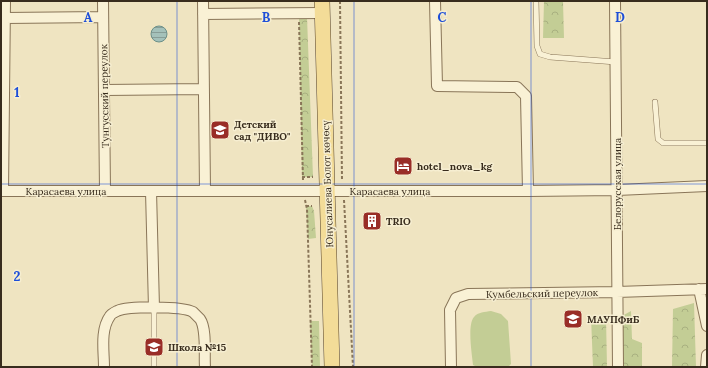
<svg xmlns="http://www.w3.org/2000/svg" width="708" height="368" viewBox="0 0 708 368" font-family="Lora,serif">
	<defs>
		<pattern id="forest-crowns" width="20" height="18" patternUnits="userSpaceOnUse"><rect width="20" height="18" fill="#c3cd95"/><path d="M2 6a3 3 0 1 1 6 0M12 15a3 3 0 1 1 6 0" fill="none" stroke="#a8b080"/></pattern>
		<pattern id="water-rules" width="6" height="5" patternUnits="userSpaceOnUse"><rect width="6" height="5" fill="#a4c1ba"/><path d="M0 2.5h6" fill="none" stroke="#879d97"/></pattern>
	</defs>
	<rect width="100%" height="100%" fill="#efe4c1"/>
	<path fill="#c3cd95" d="M491 311 501 314 508 321 511 364 508 367H477L473 365C472 354 467 325 474 317 478 312 485 312 491 311Z"/>
	<path fill="url(#forest-crowns)" d="M544 1H563L564 38H543Z
		M299 17H307L313 177H302Z
		M306 206H312L314 211 316 238 308 239Z
		M694 303 696 367H672L673 309Z
		M631 311 632 339 642 343V367H623L622 316Z
		M591 317H606L607 367H593Z
		M310 321H319L320 367H312Z"/>
	<path fill="url(#water-rules)" stroke="#6b8f88" d="M151 34a8 8 0 1 1 16 0a8 8 0 1 1-16 0Z"/>
	<g fill="none" stroke-linecap="round" stroke-linejoin="round">
		<g stroke="#897558" stroke-width="6">
			<path id="service" d="M536 1 537 46 540 54 550 57 616 62
				M655 102 658 139 663 143H707
				M154 308V367"/>
		</g>
		<g stroke="#897558" stroke-width="12">
			<path id="minor" d="M103 1 105 191
				M203 1 205 191
				M435 1 437 86 517 87 526 96 528 191
				M615 1 618 367
				M203 14 323 13
				M5 18 103 17
				M104 90 204 89
				M1 191H528L617 190 707 186
				M3 191 5 1
				M151 191 154 308
				M699 289 707 326
				M104 367C104 351 100 330 110 316 111 314 115 312 117 311 129 306 182 306 193 312 195 314 198 317 200 319 207 329 204 355 205 367
				M451 367 450 310 456 298 468 294 617 292 707 289
				M706 367 707 355"/>
		</g>
		<g stroke="#56432d" stroke-width="16">
			<path id="primary" d="M322 1 332 367"/>
		</g>
		<path stroke="#897558" stroke-width="2" stroke-dasharray="3 2" stroke-linecap="butt" d="M340 1 342 180
			M299 22 303 180
			M302 177H313
			M305 200 307 209 312 367
			M344 200 353 367
			M306 206H312"/>
		<use href="#service" stroke="#f9f1d5" stroke-width="5"/>
		<use href="#minor" stroke="#f9f1d5" stroke-width="10"/>
		<use href="#primary" stroke="#f3dc98" stroke-width="15"/>
	</g>
	<path fill="none" stroke="#1d4ed8" stroke-width="1" stroke-opacity="0.55" d="M177 1V367M354 1V367M531 1V367M1 184H707"/>
	<defs>
		<g id="school-square" transform="scale(1)"><rect x="-9" y="-9" width="18" height="18" rx="4" fill="#992d27" stroke="#f6eed1"/><path d="M0-5L7-2L0 1L-7-2ZM-4 1L0 2.5L4 1V4Q0 6-4 4Z" fill="#fff"/></g>
		<g id="hotel-square" transform="scale(1)"><rect x="-9" y="-9" width="18" height="18" rx="4" fill="#992d27" stroke="#f6eed1"/><path d="M-6-4.5h1.5V1H6V5H4.5V3h-9V5H-6ZM-4 0a1.8 1.8 0 1 1 3.6 0ZM.5 0V-2.5h3Q6-2.5 6 0Z" fill="#fff"/></g>
		<g id="building-square" transform="scale(1)"><rect x="-9" y="-9" width="18" height="18" rx="4" fill="#992d27" stroke="#f6eed1"/><path d="M-4-6H4V6H1V3H-1V6H-4ZM-2.5-4.3h1.7v1.8h-1.7ZM.8-4.3h1.7v1.8H.8ZM-2.5-1h1.7V.8h-1.7ZM.8-1h1.7V.8H.8Z" fill="#fff"/></g>
		<g id="university-square" transform="scale(1)"><rect x="-9" y="-9" width="18" height="18" rx="4" fill="#992d27" stroke="#f6eed1"/><path d="M0-5L7-2L0 1L-7-2ZM-4 1L0 2.5L4 1V4Q0 6-4 4Z" fill="#fff"/></g>
	</defs>
	<g fill-rule="evenodd">
		<use href="#school-square" x="220" y="130"/>
		<use href="#hotel-square" x="403" y="166"/>
		<use href="#building-square" x="372" y="221"/>
		<use href="#university-square" x="573" y="319"/>
		<use href="#school-square" x="154" y="347"/>
	</g>
	<g text-anchor="middle" stroke-width="3" stroke-linejoin="round" paint-order="stroke">
		<g font-size="10" fill="#382c1d" stroke="#f6eed1">
			<text transform="translate(104 96) rotate(-91)" y="4">Тунгусский переулок</text>
			<text transform="translate(327 184) rotate(-92)" y="4">Юнусалиева Болот көчөсү</text>
			<text transform="translate(617 184) rotate(-90)" y="4">Белорусская улица</text>
			<text x="66" y="195">Карасаева улица</text>
			<text x="390" y="195">Карасаева улица</text>
			<text transform="translate(542 293) rotate(-1)" y="4">Кумбельский переулок</text>
		</g>
		<g font-size="10" font-weight="bold" fill="#382c1d" stroke="#f6eed1" text-anchor="start">
			<text x="234" y="128">Детский<tspan x="234" dy="12">сад "ДИВО"</tspan></text>
			<text x="417" y="170">hotel_nova_kg</text>
			<text x="386" y="225">TRIO</text>
			<text x="587" y="323">МАУПФиБ</text>
			<text x="168" y="351">Школа №15</text>
		</g>
	</g>
	<g font-size="13" text-anchor="middle" font-weight="bold" fill="#1d4ed8" stroke="#f6eed1" stroke-width="3" stroke-linejoin="round" paint-order="stroke">
		<text x="88" y="22">A</text>
		<text x="266" y="22">B</text>
		<text x="442" y="22">C</text>
		<text x="620" y="22">D</text>
		<text x="17" y="97">1</text>
		<text x="17" y="281">2</text>
	</g>
	<rect width="708" height="368" fill="none" stroke="#382c1d" stroke-width="4"/>
</svg>
